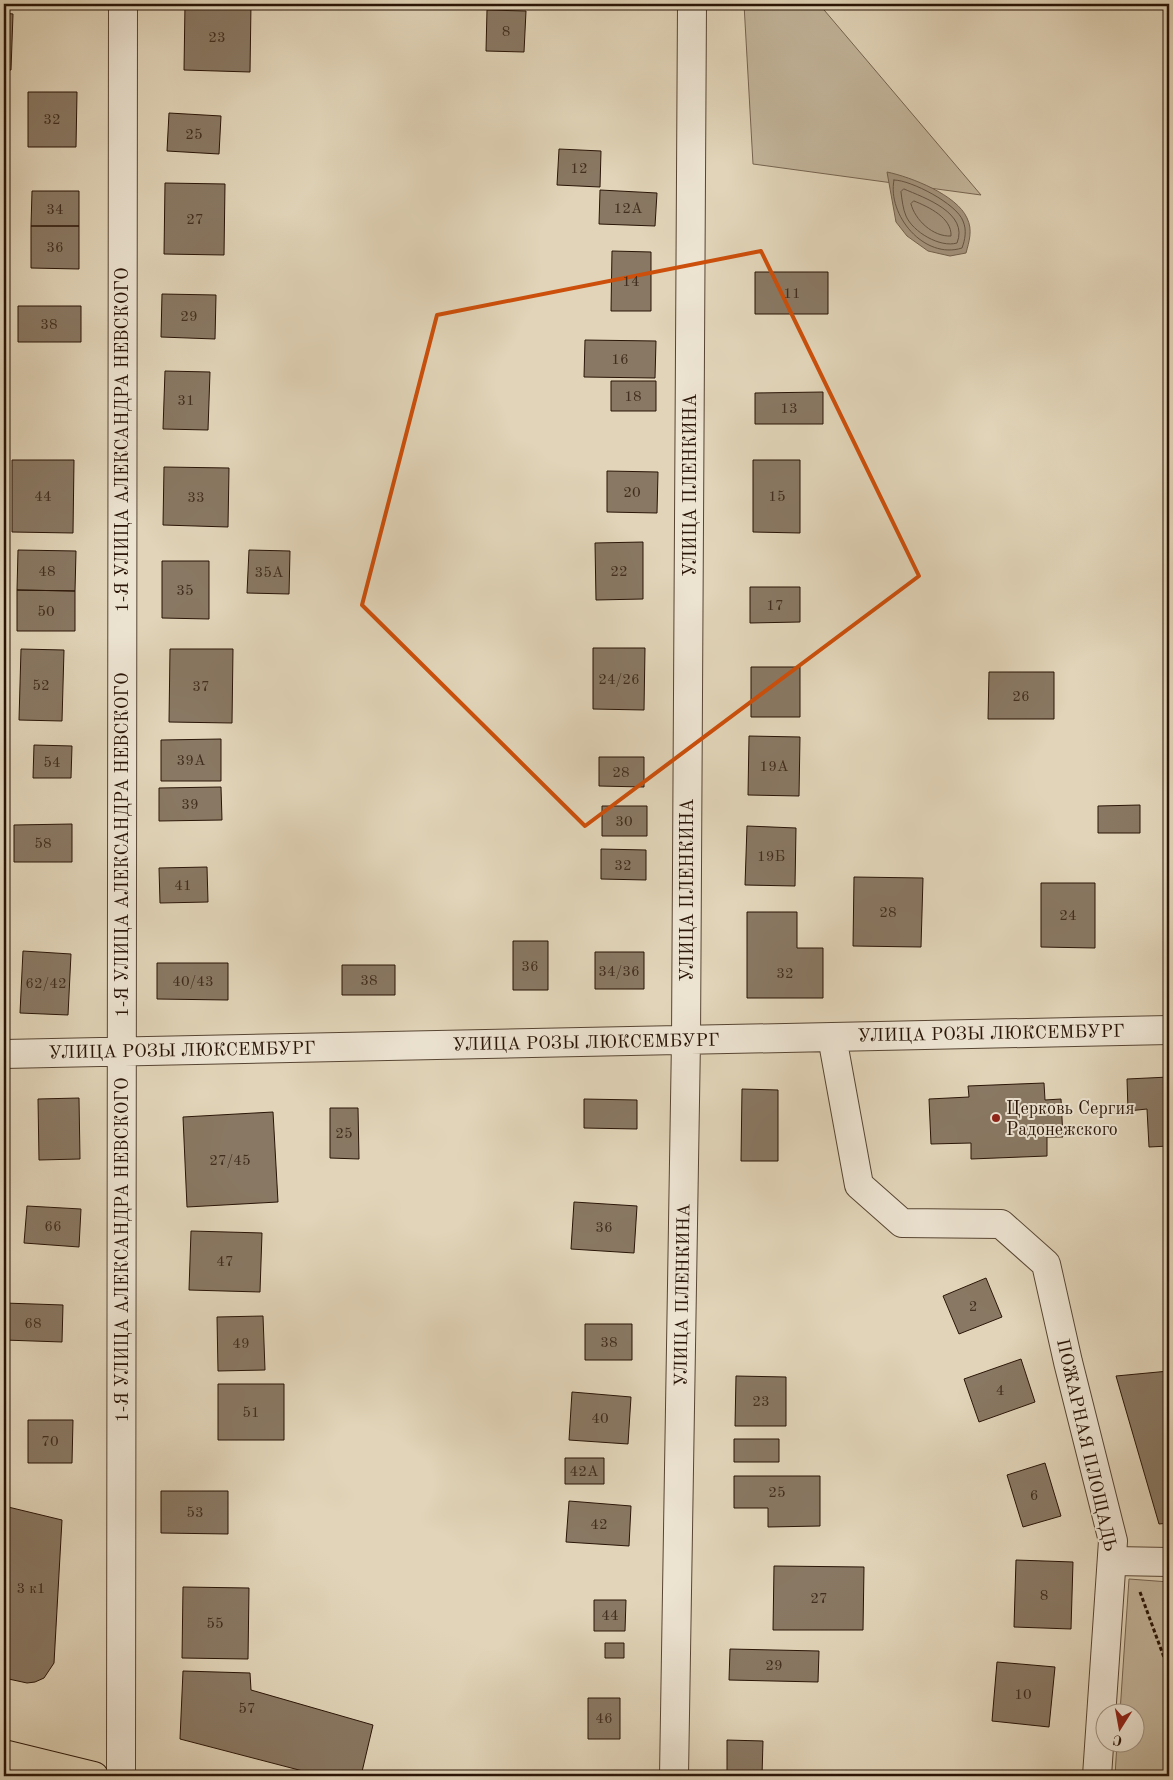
<svg xmlns="http://www.w3.org/2000/svg" width="1173" height="1780" viewBox="0 0 1173 1780" font-family="'Old Standard TT',serif">
	<rect width="100%" height="100%" fill="#e1d4b8"/>
	<filter id="stains"><feTurbulence type="fractalNoise" baseFrequency=".004" numOctaves="4"/><feColorMatrix values="0 0 0 0 .2 0 0 0 0 .09 0 0 0 0 .02 0 0 0 .5 -.17"/></filter>
	<radialGradient id="worn" r=".72"><stop offset=".6" stop-color="#630" stop-opacity="0"/><stop offset="1" stop-color="#630" stop-opacity=".3"/></radialGradient>
	<path fill="#c2b49a" stroke="#766450" d="M744 4H819L981 195 753 164Z
		M1129 1579 1169 1582V1776H1115L1117 1743 1136 1742V1712H1120Z"/>
	<path fill="#a3937c" stroke="#73614d" d="M887 172C911 177 957 195 967 218 973 230 969 242 966 253L950 256 928 251 907 236 896 222Z"/>
	<g fill="none" stroke-linecap="round" stroke-linejoin="round">
		<path stroke="#665442" stroke-width="1" d="M894 180C911 180 957 204 963 221 967 230 965 240 962 248 924 260 887 215 894 180Z
			M904 189C925 198 969 213 957 243 940 248 913 232 906 216 903 209 902 200 901 192Z
			M914 201C929 207 952 218 951 236 933 237 915 220 911 204Z"/>
	</g>
	<path fill="#897863" stroke="#2a1507" d="M185 4H251L250 72 184 70Z
		M487 10 526 11 524 52 486 51Z
		M4 13 13 14 11 70H4Z
		M28 92H77L76 147H28Z
		M169 113 221 116 219 154 167 151Z
		M559 149 601 151 600 187 557 185Z
		M165 183 225 184 224 255 164 254Z
		M600 190 657 193 655 226 599 224Z
		M32 191H79V226H31Z
		M31 226H79V269L31 268Z
		M612 251 651 252V311H611Z
		M755 272H828V314H755Z
		M162 294 216 295 215 339 161 337Z
		M18 306H81V342H18Z
		M585 340 656 341 655 378 584 377Z
		M165 371 210 372 208 430 163 429Z
		M611 381H656V411H611Z
		M823 392V424H755V393Z
		M12 460H74L73 533 12 532Z
		M753 460H800V533L753 532Z
		M164 467 229 468 228 527 163 525Z
		M607 471 658 472 657 513 607 512Z
		M643 542V599L596 600 595 543Z
		M18 550 76 551 75 591 17 590Z
		M249 550 290 551 289 594 247 593Z
		M162 561H209V619L162 618Z
		M750 587H800V622L750 623Z
		M17 590 75 591V631H17Z
		M593 648H645L644 710 593 709Z
		M21 649 64 650 62 721 19 720Z
		M170 649H233L232 723 169 722Z
		M751 667H800V717H751Z
		M989 672H1054V719H988Z
		M749 736 800 737 799 796 748 795Z
		M221 739V781H161V740Z
		M34 745 72 746 71 778H33Z
		M599 757H644V787L599 786Z
		M221 787 222 820 159 821V788Z
		M1140 805V833H1098V806Z
		M602 806H647V836H602Z
		M72 824V862H14V825Z
		M747 826 796 828 795 886 745 885Z
		M601 849 646 850V880L601 879Z
		M207 867 208 902 160 903 159 868Z
		M854 877 923 878 921 947 853 946Z
		M1041 883H1095V948L1041 947Z
		M747 912H797V948H823V998H747Z
		M513 941H548V990H513Z
		M23 951 71 954 68 1015 20 1013Z
		M595 952H644V989H595Z
		M157 963H228V1000L157 999Z
		M342 965H395V995H342Z
		M1169 1077V1146L1149 1147 1147 1109 1128 1111 1127 1079Z
		M1044 1083 1045 1100 1061 1099 1063 1137H1047V1156L971 1159V1143L931 1144 929 1099 969 1097 968 1086Z
		M742 1089 778 1090V1161H741Z
		M79 1098 80 1159 39 1160 38 1099Z
		M584 1099 637 1100V1129L584 1128Z
		M330 1108H358L359 1159 330 1158Z
		M273 1112 278 1202 187 1207 183 1117Z
		M574 1202 637 1206 634 1253 571 1249Z
		M27 1206 81 1209 79 1247 24 1243Z
		M191 1231 262 1233 260 1292 189 1290Z
		M986 1278 1002 1317 959 1334 943 1296Z
		M4 1303 63 1305 62 1342 4 1340Z
		M263 1316 265 1370 218 1371 217 1317Z
		M585 1324H632V1360H585Z
		M1021 1359 1035 1402 979 1422 964 1379Z
		M1169 1371V1523L1159 1524 1116 1376Z
		M736 1376 786 1377V1426H735Z
		M218 1384H284V1440H218Z
		M572 1392 631 1397 628 1444 569 1440Z
		M28 1420H73L72 1463H28Z
		M734 1439H779V1462H734Z
		M565 1458H604V1484H565Z
		M1045 1463 1061 1516 1023 1527 1007 1475Z
		M734 1476H820V1526L768 1527V1508H734Z
		M161 1491H228V1534L161 1533Z
		M569 1501 631 1506 629 1546 566 1542Z
		M4 1506 62 1520 54 1663 44 1678 35 1682 27 1683 4 1678Z
		M1016 1560 1073 1562 1071 1629 1014 1627Z
		M774 1566 864 1567 863 1630H773Z
		M183 1587 249 1588 248 1659 182 1658Z
		M594 1600H626L625 1631H594Z
		M605 1643H624V1658H605Z
		M730 1649 819 1651 818 1682 729 1680Z
		M997 1662 1055 1667 1049 1727 992 1721Z
		M183 1671 250 1673 251 1690 373 1725 361 1776H322L180 1739Z
		M588 1698H620V1739H588Z
		M727 1740 763 1741 762 1776H727Z"/>
	<g fill="none" stroke-linecap="round" stroke-linejoin="round">
		<g stroke="#584533" stroke-width="30">
			<path id="minor" d="M832 1037 859 1185 902 1223 1001 1224 1046 1264 1068 1362 1113 1541 1097 1776
				M4 1054 1169 1030
				M1114 1561 1169 1562
				M121 1776 123 4
				M674 1776 686 1040 692 4"/>
		</g>
		<g stroke="#2a1507" stroke-width="30">
			<path id="major" d="M4 1754 94 1776"/>
		</g>
		<path stroke="#2a1507" stroke-width="3" stroke-dasharray="4 2.5" stroke-linecap="butt" d="M1140 1592 1169 1671"/>
		<use href="#minor" stroke="#ece3d1" stroke-width="28"/>
		<use href="#major" stroke="#e1d4b8" stroke-width="28"/>
	</g>
	<path fill="none" stroke="#cc4f0b" stroke-width="4" stroke-linejoin="round" d="M761 251 919 576 585 826 362 605 437 315Z"/>
	<circle fill="#8f2418" stroke="#ece3d1" stroke-width="2" cx="996" cy="1118" r="5"/>
	<g text-anchor="middle" stroke-width="4" stroke-linejoin="round" paint-order="stroke">
		<g font-size="15" fill="#422e1e">
			<text x="506" y="36">8</text>
			<text x="217" y="42">23</text>
			<text x="52" y="124">32</text>
			<text x="194" y="139">25</text>
			<text x="579" y="173">12</text>
			<text x="628" y="213">12А</text>
			<text x="55" y="214">34</text>
			<text x="195" y="224">27</text>
			<text x="55" y="252">36</text>
			<text x="631" y="286">14</text>
			<text x="792" y="298">11</text>
			<text x="189" y="321">29</text>
			<text x="49" y="329">38</text>
			<text x="620" y="364">16</text>
			<text x="633" y="401">18</text>
			<text x="186" y="405">31</text>
			<text x="789" y="413">13</text>
			<text x="632" y="497">20</text>
			<text x="43" y="501">44</text>
			<text x="777" y="501">15</text>
			<text x="196" y="502">33</text>
			<text x="47" y="576">48</text>
			<text x="619" y="576">22</text>
			<text x="269" y="577">35А</text>
			<text x="185" y="595">35</text>
			<text x="775" y="610">17</text>
			<text x="46" y="616">50</text>
			<text x="619" y="684">24/26</text>
			<text x="41" y="690">52</text>
			<text x="201" y="691">37</text>
			<text x="1021" y="701">26</text>
			<text x="191" y="765">39А</text>
			<text x="52" y="767">54</text>
			<text x="774" y="771">19А</text>
			<text x="621" y="777">28</text>
			<text x="190" y="809">39</text>
			<text x="624" y="826">30</text>
			<text x="43" y="848">58</text>
			<text x="771" y="861">19Б</text>
			<text x="623" y="870">32</text>
			<text x="183" y="890">41</text>
			<text x="888" y="917">28</text>
			<text x="1068" y="920">24</text>
			<text x="530" y="971">36</text>
			<text x="619" y="976">34/36</text>
			<text x="785" y="978">32</text>
			<text x="369" y="985">38</text>
			<text x="193" y="986">40/43</text>
			<text x="46" y="988">62/42</text>
			<text x="344" y="1138">25</text>
			<text x="230" y="1165">27/45</text>
			<text x="53" y="1231">66</text>
			<text x="604" y="1232">36</text>
			<text x="225" y="1266">47</text>
			<text x="973" y="1311">2</text>
			<text x="33" y="1328">68</text>
			<text x="609" y="1347">38</text>
			<text x="241" y="1348">49</text>
			<text x="1000" y="1395">4</text>
			<text x="761" y="1406">23</text>
			<text x="251" y="1417">51</text>
			<text x="600" y="1423">40</text>
			<text x="50" y="1446">70</text>
			<text x="584" y="1476">42А</text>
			<text x="777" y="1497">25</text>
			<text x="1034" y="1500">6</text>
			<text x="195" y="1517">53</text>
			<text x="599" y="1529">42</text>
			<text x="31" y="1593">3 к1</text>
			<text x="1044" y="1600">8</text>
			<text x="819" y="1603">27</text>
			<text x="610" y="1620">44</text>
			<text x="215" y="1628">55</text>
			<text x="774" y="1670">29</text>
			<text x="1023" y="1699">10</text>
			<text x="247" y="1713">57</text>
			<text x="604" y="1723">46</text>
		</g>
		<g font-size="18" fill="#2a1507" stroke="#ece3d1">
			<text transform="translate(122 440) rotate(-90)" y="6">1-Я УЛИЦА АЛЕКСАНДРА НЕВСКОГО</text>
			<text transform="translate(690 485) rotate(-90)" y="6">УЛИЦА ПЛЕНКИНА</text>
			<text transform="translate(122 845) rotate(-90)" y="6">1-Я УЛИЦА АЛЕКСАНДРА НЕВСКОГО</text>
			<text transform="translate(687 890) rotate(-90)" y="6">УЛИЦА ПЛЕНКИНА</text>
			<text transform="translate(991 1033) rotate(-1)" y="6">УЛИЦА РОЗЫ ЛЮКСЕМБУРГ</text>
			<text transform="translate(586 1042) rotate(-1)" y="6">УЛИЦА РОЗЫ ЛЮКСЕМБУРГ</text>
			<text transform="translate(182 1050) rotate(-1)" y="6">УЛИЦА РОЗЫ ЛЮКСЕМБУРГ</text>
			<text transform="translate(122 1250) rotate(-90)" y="6">1-Я УЛИЦА АЛЕКСАНДРА НЕВСКОГО</text>
			<text transform="translate(682 1295) rotate(-89)" y="6">УЛИЦА ПЛЕНКИНА</text>
			<text transform="translate(1087 1445) rotate(77)" y="6">ПОЖАРНАЯ ПЛОЩАДЬ</text>
		</g>
		<g font-size="18" fill="#2a1507" stroke="#ece3d1" text-anchor="start">
			<text x="1006" y="1114">Церковь Сергия<tspan x="1006" dy="21">Радонежского</tspan></text>
		</g>
	</g>
	<rect width="1173" height="1780" fill="none" stroke="#e1d4b8" stroke-width="20"/>
	<rect x="5" y="5" width="1163" height="1770" fill="none" stroke="#2a1507" stroke-width="2.5"/>
	<rect x="10" y="10" width="1153" height="1760" fill="none" stroke="#2a1507"/>
	<g transform="translate(1120 1728) rotate(191)"><circle r="24" fill="#ece3d1" stroke="#9e9180"/>
	<path d="M0-4L9 19L0 12L-9 19Z" fill="#8f2418"/>
	<text y="-8" font-size="14" font-weight="bold" text-anchor="middle" fill="#2a1507">С</text>
	</g>
	<rect width="100%" height="100%" filter="url(#stains)"/>
	<rect width="100%" height="100%" fill="url(#worn)"/>
</svg>
